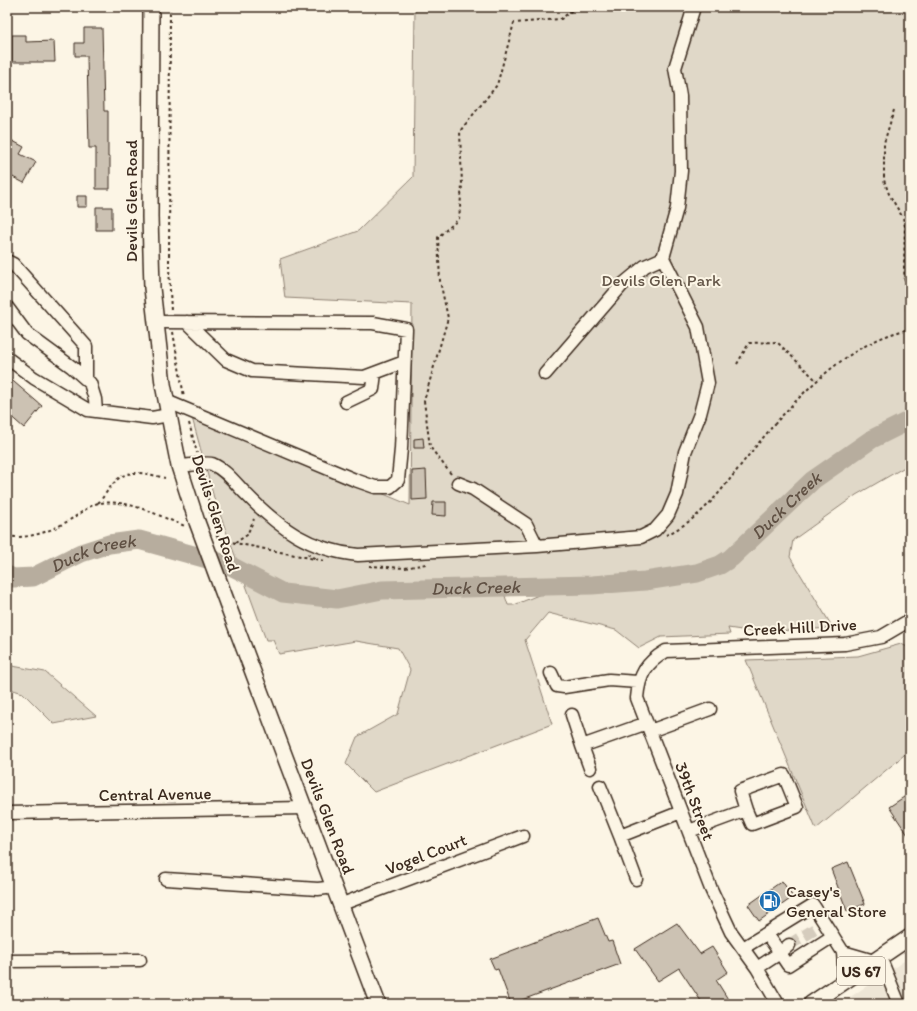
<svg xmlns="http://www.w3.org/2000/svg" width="917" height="1011" viewBox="0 0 917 1011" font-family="Itim,sans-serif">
	<rect width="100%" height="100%" fill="#fcf5e5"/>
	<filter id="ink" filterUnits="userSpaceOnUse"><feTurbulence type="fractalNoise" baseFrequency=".025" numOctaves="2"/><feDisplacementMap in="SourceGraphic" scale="8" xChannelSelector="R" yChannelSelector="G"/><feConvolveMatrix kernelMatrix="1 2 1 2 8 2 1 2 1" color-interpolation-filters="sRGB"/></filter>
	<g filter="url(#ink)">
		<path fill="#eee6d6" d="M910 957V1004H840Z"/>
		<path fill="#e0d8c8" stroke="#8e8173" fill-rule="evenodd" d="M415 7H910V464L856 495 793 540 790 557 833 628 755 632 728 628 730 634 661 637 639 648 616 630 548 613 525 640 552 724 374 792 346 764 357 737 398 714 410 670 398 648 356 641 279 654 273 640H266L214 498 191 414 410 505 412 304 285 298 280 259 358 231 413 177ZM560 586 568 592 541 594 514 605H508L505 596Z
			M901 644 910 648V750L816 829 746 660 858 656Z
			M7 665 45 672 96 716 54 724 23 693 7 688Z"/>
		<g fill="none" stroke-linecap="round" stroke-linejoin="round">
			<path stroke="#b7ad9e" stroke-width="19" id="s1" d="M7 575 13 578 33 577 81 553 109 544 139 540 229 565 283 593 337 599 382 590 592 585 645 581 697 573 720 565 731 558 813 480 872 439 910 420"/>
		</g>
		<path fill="#ccc2b3" stroke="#3b2a1e" d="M84 28H102L104 111H108V157H110V189H96V148H89L87 56H75V43H84Z
			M12 35H26V42L54 41 55 62H12Z
			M11 140 24 147 20 154 36 162 24 183 7 174V147Z
			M77 196H87V207H77Z
			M96 207H112V230H96Z
			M7 376 42 406 24 428 7 413Z
			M423 438 424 448H414V439Z
			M426 470 427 499 412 500V471Z
			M433 502H446V516L432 515Z
			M910 793V838L889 807Z
			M848 862 865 904 847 911 831 869Z
			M782 881 793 897 759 921 748 905Z
			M598 918 608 942 612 941 620 964 511 1004 498 969 495 970 490 959Z
			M677 923 700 954 712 947 728 972 716 980 731 1004H703L679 968 658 981 635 949Z"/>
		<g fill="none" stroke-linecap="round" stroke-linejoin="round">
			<path stroke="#d5ccbd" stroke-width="12" stroke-dasharray="12 6" stroke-linecap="butt" d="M789 945 815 929"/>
			<g stroke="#3b2a1e" stroke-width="15">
				<path id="minor" d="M7 261 13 264 86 346V379
					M7 307 27 334 72 367 90 383 95 399 96 411
					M155 322 373 323 406 329 401 449 398 480 390 487H375L355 480 166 401
					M187 322 226 360 252 371 364 377 404 362
					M7 358 34 378 88 410 152 418 169 415
					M545 374 622 285 645 266 663 258
					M346 402 373 389 375 373
					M179 466C186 466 207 462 212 464 226 470 236 484 246 494 279 528 309 550 358 555L537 546 641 537 655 530 668 515 677 494 685 452 700 414 708 383 698 327 663 258 677 208 681 171 680 96 675 68 694 7
					M458 483 473 489 526 524 537 546
					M551 673 557 686 564 687 609 680 638 682
					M572 715 582 746 647 723
					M650 731 710 709
					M582 746 590 768
					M600 786 620 836 681 812
					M7 813 304 808
					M689 831 746 810 740 791 784 775 797 807 752 824 746 810
					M620 836 636 879
					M166 879 318 889 335 887
					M342 904 523 836
					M789 945 780 953 788 965 833 936
					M743 948 813 905 843 952
					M880 957 899 1004
					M7 961 140 960
					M757 968 780 953 767 934
					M845 981 843 952 874 961
					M778 1004 757 968 731 932 711 889 637 698C639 674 646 663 666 651L845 644 881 637 910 620"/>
			</g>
			<g stroke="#3b2a1e" stroke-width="18">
				<path id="major" d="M151 7 150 217 152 288 163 384 174 441 179 466 197 522
					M233 619 378 1004
					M811 1004 910 937"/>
			</g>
			<path stroke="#3b2a1e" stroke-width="2" stroke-dasharray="3 3" stroke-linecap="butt" d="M170 7 169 266 171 312
				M894 110 884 143V180L889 194 903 218 905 226 904 268 908 329
				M906 311 910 309
				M173 332 184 397
				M737 364 749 343 777 342 816 380
				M189 423 197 453
				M451 474 430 447 424 401 448 318 440 281 438 237 459 219 462 185 460 131 497 85 514 23 561 19 576 7
				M204 475C208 492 209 509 213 526
				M98 503C104 497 108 489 114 483 127 467 148 474 165 478
				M666 535C702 518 720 492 744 461 786 409 841 343 910 329
				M7 536C30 540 54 530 73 518 82 513 90 504 100 503 130 499 158 516 185 526
				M216 536 235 543 325 561
				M235 543 247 535 254 519
				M307 554 316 559
				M369 566 405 568 426 564"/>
			<use href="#minor" stroke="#fcf5e5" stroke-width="12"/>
			<use href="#major" stroke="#fcf5e5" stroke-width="15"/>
			<g stroke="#3b2a1e" stroke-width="18" stroke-linecap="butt">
				<path id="major-bridge" d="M197 522 233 619"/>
			</g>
			<use href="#major-bridge" stroke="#fcf5e5" stroke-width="15"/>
		</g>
	</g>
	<defs>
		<g id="fuel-disc" transform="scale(1.15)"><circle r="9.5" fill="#1f6fb2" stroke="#fcf5e5"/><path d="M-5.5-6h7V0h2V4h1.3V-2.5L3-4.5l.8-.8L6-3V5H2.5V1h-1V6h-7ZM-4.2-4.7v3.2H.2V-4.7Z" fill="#fff"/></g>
	</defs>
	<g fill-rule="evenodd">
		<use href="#fuel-disc" x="770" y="901"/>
	</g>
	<g text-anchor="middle" stroke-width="4" stroke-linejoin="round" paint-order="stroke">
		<rect fill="#fcf5e5" stroke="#75675a" stroke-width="1" x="837" y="957" width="48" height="28" rx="3"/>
		<g font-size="16" font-weight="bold" fill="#3b2a1e">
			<text x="861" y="977">US 67</text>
		</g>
		<g font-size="17" fill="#3b2a1e" stroke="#fcf5e5">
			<text transform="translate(131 201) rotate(-90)" y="6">Devils Glen Road</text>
			<text transform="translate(216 513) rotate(72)" y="6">Devils Glen Road</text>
			<text transform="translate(800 627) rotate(-3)" y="6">Creek Hill Drive</text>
			<text transform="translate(155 794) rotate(-1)" y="6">Central Avenue</text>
			<text transform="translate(695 801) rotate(69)" y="6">39th Street</text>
			<text transform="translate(328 816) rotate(69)" y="6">Devils Glen Road</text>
			<text transform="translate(426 854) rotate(-21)" y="6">Vogel Court</text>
		</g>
		<g font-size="17" fill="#645648" stroke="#fcf5e5">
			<text x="661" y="286">Devils Glen Park</text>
		</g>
		<g font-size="17" fill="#3b2a1e" stroke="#fcf5e5" text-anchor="start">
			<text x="786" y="897">Casey's<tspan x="786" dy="20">General Store</tspan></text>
		</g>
		<g font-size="18" font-style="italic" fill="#605144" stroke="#fcf5e5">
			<text dy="6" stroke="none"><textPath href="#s1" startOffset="824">Duck Creek</textPath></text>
			<text dy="6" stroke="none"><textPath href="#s1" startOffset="92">Duck Creek</textPath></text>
			<text dy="6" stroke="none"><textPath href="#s1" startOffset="488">Duck Creek</textPath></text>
		</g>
	</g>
	<rect width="917" height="1011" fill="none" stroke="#fcf5e5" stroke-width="24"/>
	<rect x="12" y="12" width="893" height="987" fill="none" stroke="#3b2a1e" stroke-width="1.5" filter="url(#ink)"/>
</svg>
